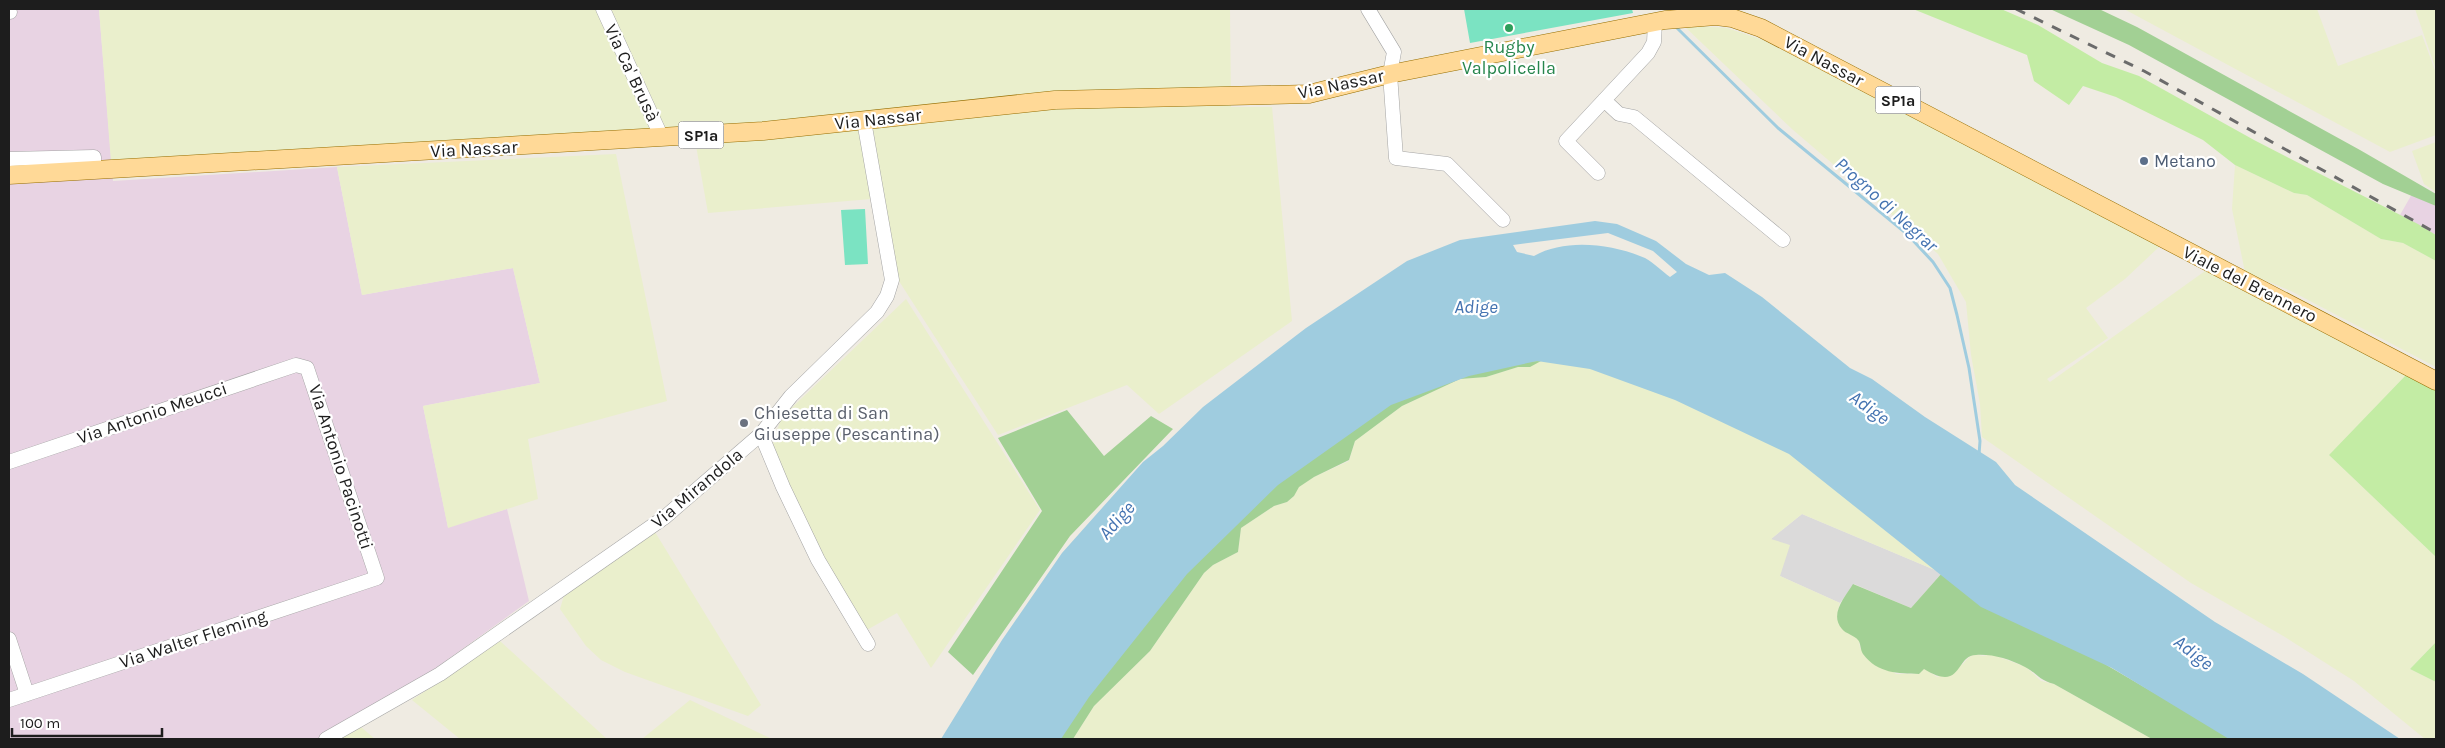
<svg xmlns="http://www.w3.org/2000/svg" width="2445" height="748" viewBox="0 0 2445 748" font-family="Karla,sans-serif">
	<rect width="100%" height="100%" fill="#efebe2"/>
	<path fill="#dbdada" d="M1802 514 1942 573 1911 608 1854 584 1840 603 1780 576 1771 539Z"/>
	<path fill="#e8d3e3" d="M9 9H99L113 181 337 167 362 295 513 268 540 383 423 406 448 527 507 509 529 601 379 709 318 739H9Z
		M2412 194 2436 206V235L2400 215Z"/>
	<path fill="#eaefcc" d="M99 9H1230L1231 107H1272L1292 321 1159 414 1127 385 998 435 897 278 883 198 708 213 693 129 111 162Z
		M2124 9H2317L2338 66 2422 35 2436 73V135L2390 152Z
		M2415 9H2436V70Z
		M1683 25 1727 28 1763 40 2160 246 2125 279 2086 308 2108 338 2047 379 2050 382 2205 271 2406 375 2329 455 2436 557V642L2410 669 2436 682V739H2425L2354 681 2285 637 2191 583 1982 437 1980 404 1971 355 1966 302 1938 254 1792 129Z
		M2436 142V192L2424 184 2412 151Z
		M616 154 667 401 528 439 538 499 448 528 423 406 540 383 513 268 362 295 337 167Z
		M2235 165 2294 193 2307 195 2381 239 2403 243 2436 261V367L2291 291 2245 272 2232 209Z
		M906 299 1040 510 931 668 897 613 865 631 819 548 776 459 773 441 782 417Z
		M1537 347 1757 425 1942 573 1802 514 1771 539 1790 545 1780 576 1840 603 1838 610 1859 640 1860 648 1896 674H1919L1924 668 1937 677 1963 664 1968 658 1975 654 1983 656 1991 654 2026 667 2041 681 2054 684 2152 739H1073L1094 706 1150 651 1204 573 1213 565 1238 552 1241 528 1274 506 1287 502 1294 496 1298 487 1314 477 1349 461 1355 441 1402 406 1460 379 1486 377 1518 367H1530Z
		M655 532 761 705 748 716 625 672 601 660 586 646 560 609 565 592Z
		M500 641 607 739H460L412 700Z
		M690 700 772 739H642Z
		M361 727 375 739H339Z"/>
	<path fill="#c3eca4" d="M1913 9H2001L2038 25 2102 63 2139 76 2254 140 2418 224 2436 235V261L2403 243 2381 239 2307 195 2294 193 2235 165 2203 140 2116 97 2083 86 2069 105 2034 81 2027 55Z
		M2406 375 2436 390V557L2329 455Z
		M2436 642V682L2410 669Z"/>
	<path fill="#a2d094" d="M2050 9H2099L2137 27 2360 150 2436 194V206L2383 184 2129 45Z
		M1541 361 1530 367H1518L1486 377 1460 379 1402 406 1355 441 1349 460 1314 477 1299 487 1294 496 1287 502 1274 506 1241 528 1238 552 1213 565 1204 573 1150 651 1094 706 1073 739H1044L1244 495 1455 363Z
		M1067 410 1104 456 1151 416 1173 429 1070 536 973 675 948 652 1042 511 998 438Z
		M1942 573 2038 625 2233 739H2152L2054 684C2038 680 2037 673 2025 667 2009 659 1993 654 1976 655 1955 655 1963 693 1924 669L1919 674C1898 673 1878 674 1863 654 1860 650 1861 643 1858 640 1854 635 1846 634 1842 629 1829 614 1845 597 1853 584L1911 608Z"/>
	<path fill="#7be3c2" d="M1464 9H1632L1633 13 1470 43Z
		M865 209 868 264 845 265 841 210Z"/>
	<path fill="#9fccdf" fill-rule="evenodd" d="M1595 221 1617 224 1656 241 1686 264 1709 275 1725 273 1762 297 1850 368 1872 379 1925 417 1996 462 2015 485 2215 622 2303 674 2400 739H2229L2112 668 1981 607 1789 454 1675 400 1590 369 1537 361 1469 376 1391 405 1278 485 1187 574 1089 697 1061 739H941L1002 640 1062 553 1143 462 1163 446 1203 407 1306 328 1407 261 1460 240ZM1608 233 1653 251 1677 272 1670 277C1662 271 1654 263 1645 258 1612 244 1566 238 1534 256L1517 252 1513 245Z"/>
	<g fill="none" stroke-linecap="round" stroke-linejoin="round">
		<path stroke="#9fccdf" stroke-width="3" d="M1675 26 1778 128 1907 234 1933 262 1950 288 1957 315 1969 368 1980 441 1979 455"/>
		<g stroke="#a4a4a4" stroke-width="15">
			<path id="minor" d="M603 9 662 138
				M1368 9 1394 52 1390 74 1396 158 1447 164 1503 220
				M9 12H10
				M1604 100 1619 114 1634 117 1783 240
				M9 159 94 157V171
				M1598 173 1566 141 1648 53 1654 42 1655 22
				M761 434 783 487 818 560 868 644
				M9 462 296 365 307 368 377 578 9 700
				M9 639 27 694
				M326 739 440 674 665 517 761 434 791 396 877 312 887 296 892 280 864 121"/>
		</g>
		<g stroke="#966e00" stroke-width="19">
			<path id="major" d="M9 175 763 131 1055 100 1309 94 1390 74 1665 20 1716 16 1732 18 1761 28 2436 381"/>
		</g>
		<use href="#minor" stroke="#fff" stroke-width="14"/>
		<use href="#major" stroke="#ffd997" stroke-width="18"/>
		<path stroke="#6b6b6b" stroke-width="3" stroke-dasharray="10 10" stroke-linecap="butt" d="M2016 9 2144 71 2436 233"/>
	</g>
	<circle fill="#2e9e5b" stroke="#fff" stroke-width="2" cx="1509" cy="28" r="5"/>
	<circle fill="#5c6f8a" stroke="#fff" stroke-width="2" cx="2144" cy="161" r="5"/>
	<circle fill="#6b7280" stroke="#fff" stroke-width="2" cx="744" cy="423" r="5"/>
	<g text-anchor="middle" stroke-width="4.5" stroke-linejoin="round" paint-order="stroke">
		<g fill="#fff" stroke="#616161" stroke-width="1">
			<rect x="1875.5" y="86.5" width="45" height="27" rx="4"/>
			<rect x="678.5" y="121.5" width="45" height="27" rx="4"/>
		</g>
		<g font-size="16" font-weight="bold" fill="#1d1d1d">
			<text x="1898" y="106">SP1a</text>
			<text x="701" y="141">SP1a</text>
		</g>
		<g font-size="18" fill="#27864d" stroke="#fff">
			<text x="1509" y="53">Rugby<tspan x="1509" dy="21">Valpolicella</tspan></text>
		</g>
		<g font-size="18" fill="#1d1d1d" stroke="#fff">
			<text transform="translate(1824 61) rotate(28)" y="6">Via Nassar</text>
			<text transform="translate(632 73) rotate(65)" y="6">Via Ca' Brusà</text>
			<text transform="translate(1341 84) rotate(-12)" y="6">Via Nassar</text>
			<text transform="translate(878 119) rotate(-6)" y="6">Via Nassar</text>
			<text transform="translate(474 149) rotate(-3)" y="6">Via Nassar</text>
			<text transform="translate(2250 284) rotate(27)" y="6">Viale del Brennero</text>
			<text transform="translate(152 413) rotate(-19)" y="6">Via Antonio Meucci</text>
			<text transform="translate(341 467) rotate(72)" y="6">Via Antonio Pacinotti</text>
			<text transform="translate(697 488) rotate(-40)" y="6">Via Mirandola</text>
			<text transform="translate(193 639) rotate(-18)" y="6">Via Walter Fleming</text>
		</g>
		<g font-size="18" fill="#4e5e75" stroke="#fff" text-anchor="start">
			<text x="2154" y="167">Metano</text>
		</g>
		<g font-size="18" fill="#5b616d" stroke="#fff" text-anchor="start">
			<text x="754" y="419">Chiesetta di San<tspan x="754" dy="21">Giuseppe (Pescantina)</tspan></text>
		</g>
		<g font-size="19" font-style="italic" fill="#4473b1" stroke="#fff">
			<text transform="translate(1887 204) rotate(42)" y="7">Progno di Negrar</text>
			<text x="1476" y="313">Adige</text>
			<text transform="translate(1870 407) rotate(36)" y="7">Adige</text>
			<text transform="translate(1116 520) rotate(-48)" y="7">Adige</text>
			<text transform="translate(2194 652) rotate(38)" y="7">Adige</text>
		</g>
	</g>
	<rect width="2445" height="748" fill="none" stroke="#1d1d1d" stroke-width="20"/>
	<path d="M12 728v8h150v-8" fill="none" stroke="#1d1d1d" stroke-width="2.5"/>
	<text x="20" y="728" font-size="15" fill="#1d1d1d" stroke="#ffffff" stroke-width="4" paint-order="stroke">100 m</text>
</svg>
